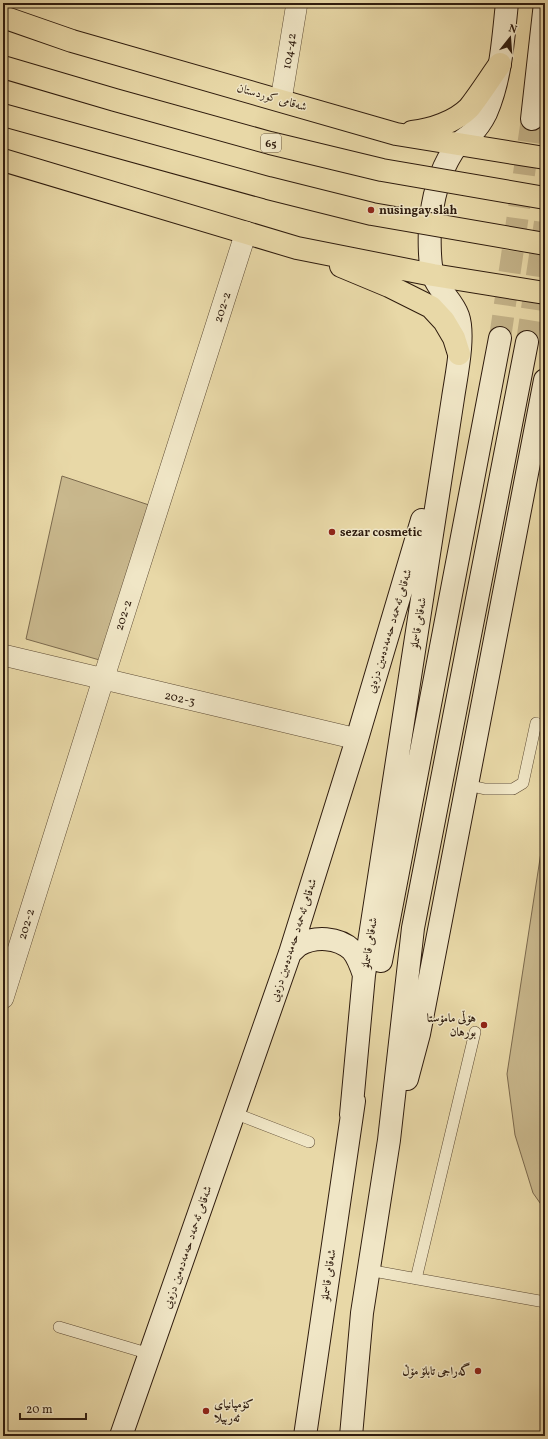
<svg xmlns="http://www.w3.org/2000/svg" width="548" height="1439" viewBox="0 0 548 1439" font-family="Vollkorn,Amiri,serif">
	<rect width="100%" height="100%" fill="#e8d8a7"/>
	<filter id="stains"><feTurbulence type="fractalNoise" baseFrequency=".005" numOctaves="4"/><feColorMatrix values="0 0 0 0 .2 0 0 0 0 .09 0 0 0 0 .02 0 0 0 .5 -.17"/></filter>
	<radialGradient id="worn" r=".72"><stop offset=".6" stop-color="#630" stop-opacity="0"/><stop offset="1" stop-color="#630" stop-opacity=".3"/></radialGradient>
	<path fill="#c9b88d" stroke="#7c6a4e" d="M62 476 158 508 103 661 26 639Z
		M545 826V1210L533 1193 515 1135 507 1074Z"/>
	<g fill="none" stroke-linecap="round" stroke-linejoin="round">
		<path stroke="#c3b288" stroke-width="22" stroke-dasharray="22 11" stroke-linecap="butt" d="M500 338 532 119
			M527 342 545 222"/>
		<g stroke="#5d4b34" stroke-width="12">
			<path id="lane" d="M467 785 485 789H513L523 783 536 723
				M234 1113 309 1142
				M368 1270 545 1302
				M416 1279 475 1032
				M59 1327 150 1354"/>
		</g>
		<g stroke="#5d4b34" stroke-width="22">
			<path id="street" d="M281 100 297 3
				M3 655 357 739
				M3 998 103 680 246 232"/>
		</g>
		<g stroke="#2f1c0e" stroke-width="24">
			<path id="secondary" d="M532 119 545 3
				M290 953C293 951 296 947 299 945 315 936 338 937 352 950 358 957 361 966 364 975
				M381 961 500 338
				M407 1079 419 1034 545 380
				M351 1115 364 975 453 398C456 377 465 336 458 316 453 301 438 290 433 275 429 263 429 231 431 217 434 192 442 165 458 144 462 140 468 137 472 133 477 128 483 119 486 113 501 79 503 40 507 3
				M121 1436 290 953 357 739 422 520
				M305 1436 354 1101
				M351 1436 362 1313 389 1140 413 928 527 342"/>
		</g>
		<g stroke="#2f1c0e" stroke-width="24">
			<path id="highway" d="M3 17 72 41 396 134 545 158
				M412 132C431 130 455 122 469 108 480 94 490 78 500 64
				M3 160 297 248 433 275 545 293
				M341 266 389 286 431 307 444 321 454 338 459 354"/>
		</g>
		<use href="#lane" stroke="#f0e6c6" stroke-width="11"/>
		<use href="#street" stroke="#f0e6c6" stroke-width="21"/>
		<use href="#secondary" stroke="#f0e6c6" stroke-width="22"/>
		<use href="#highway" stroke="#e8d8a7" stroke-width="22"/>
		<g stroke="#2f1c0e" stroke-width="24" stroke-linecap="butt">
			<path id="highway-bridge" d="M3 67 115 100 270 143 382 170 545 198
				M3 115 268 188 372 214 545 244"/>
		</g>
		<use href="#highway-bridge" stroke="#e8d8a7" stroke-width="22"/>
	</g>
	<g fill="#8f2418" stroke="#f0e6c6" stroke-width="1.5">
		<circle cx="371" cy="210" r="4"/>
		<circle cx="332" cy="532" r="4"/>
		<circle cx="484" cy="1025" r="4"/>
		<circle cx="478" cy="1371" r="4"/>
		<circle cx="206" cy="1411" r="4"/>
	</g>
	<g text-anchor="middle" stroke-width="3" stroke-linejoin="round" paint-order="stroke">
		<rect fill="#f0e6c6" stroke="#695945" stroke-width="1" x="261" y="134" width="20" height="18" rx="3"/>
		<g font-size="11" font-weight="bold" fill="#2f1c0e">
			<text x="271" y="147">65</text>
		</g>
		<g font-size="12" fill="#2f1c0e" stroke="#f0e6c6">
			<text transform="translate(289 51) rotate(-81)" y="4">104-42</text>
			<text transform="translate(272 97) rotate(16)" y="4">شەقامی کوردستان</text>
			<text transform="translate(222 307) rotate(-72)" y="4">202-2</text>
			<text transform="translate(123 615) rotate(-72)" y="4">202-2</text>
			<text transform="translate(418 623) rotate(-81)" y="4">شەقامی قاسملۆ</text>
			<text transform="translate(389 631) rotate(-73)" y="4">شەقامی ئەحمەد حەمەدەمین دزەیی</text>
			<text transform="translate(180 698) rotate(13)" y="4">202-3</text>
			<text transform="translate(26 924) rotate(-73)" y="4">202-2</text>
			<text transform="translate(293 940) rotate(-72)" y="4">شەقامی ئەحمەد حەمەدەمین دزەیی</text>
			<text transform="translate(369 943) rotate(-81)" y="4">شەقامی قاسملۆ</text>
			<text transform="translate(187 1247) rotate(-71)" y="4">شەقامی ئەحمەد حەمەدەمین دزەیی</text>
			<text transform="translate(328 1275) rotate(-82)" y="4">شەقامی قاسملۆ</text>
		</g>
		<g font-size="12" font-weight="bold" fill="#2f1c0e" stroke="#f0e6c6" text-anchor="start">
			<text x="379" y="214">nusingay slah</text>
			<text x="340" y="536">sezar cosmetic</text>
			<text x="476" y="1022" text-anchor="end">هۆڵی مامۆستا<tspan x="476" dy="14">بورهان</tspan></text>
			<text x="470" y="1375" text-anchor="end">گەراجی تابلۆ مۆڵ</text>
			<text x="214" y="1408">کۆمپانیای<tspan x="214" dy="14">ئەربیلا</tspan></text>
		</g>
	</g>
	<rect width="548" height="1439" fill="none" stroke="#e8d8a7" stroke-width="16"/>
	<rect x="4" y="4" width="540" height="1431" fill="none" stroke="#2f1c0e" stroke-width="2"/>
	<rect x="8" y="8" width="532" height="1423" fill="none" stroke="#2f1c0e"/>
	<g transform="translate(510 38) rotate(17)" stroke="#f0e6c6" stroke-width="3" paint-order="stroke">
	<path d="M0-3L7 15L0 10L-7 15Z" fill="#2f1c0e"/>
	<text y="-6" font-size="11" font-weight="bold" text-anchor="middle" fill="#2f1c0e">N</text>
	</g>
	<path d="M20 1413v6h66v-6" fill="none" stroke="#2f1c0e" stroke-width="2"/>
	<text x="26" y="1413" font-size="12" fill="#2f1c0e" stroke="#f0e6c6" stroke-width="3" paint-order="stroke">20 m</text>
	<rect width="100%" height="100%" filter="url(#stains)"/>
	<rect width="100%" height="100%" fill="url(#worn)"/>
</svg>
